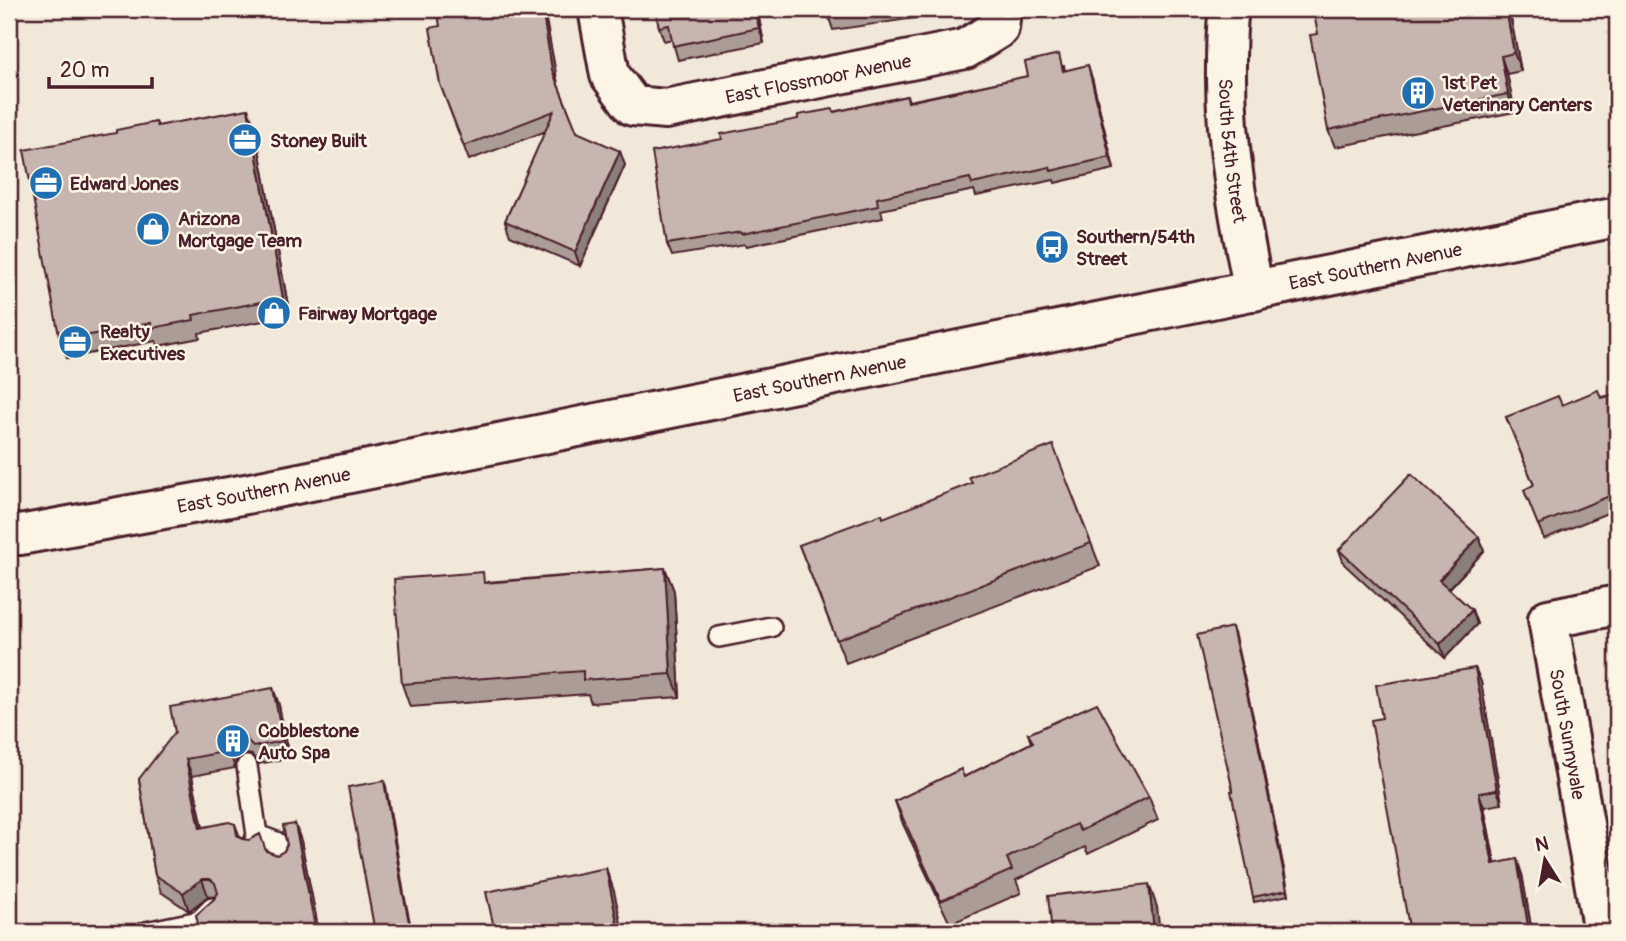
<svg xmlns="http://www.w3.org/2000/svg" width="1626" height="941" viewBox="0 0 1626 941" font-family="Pangolin,sans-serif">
	<rect width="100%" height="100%" fill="#f1e8da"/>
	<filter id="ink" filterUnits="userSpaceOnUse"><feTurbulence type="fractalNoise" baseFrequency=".0143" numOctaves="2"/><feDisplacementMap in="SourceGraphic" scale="14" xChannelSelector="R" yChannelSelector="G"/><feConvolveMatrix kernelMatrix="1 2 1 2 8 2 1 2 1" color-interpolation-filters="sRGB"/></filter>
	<g filter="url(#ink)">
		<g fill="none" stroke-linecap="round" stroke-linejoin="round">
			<g stroke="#4a1f2b" stroke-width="24">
				<path id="service" d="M719 637 771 627
					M247 766 257 835 253 845
					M257 835 276 842 281 860
					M146 932 199 921 212 908"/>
			</g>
			<g stroke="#4a1f2b" stroke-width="44">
				<g id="minor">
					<path id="s1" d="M598 9 610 75 633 106 666 109 965 49 999 28 1001 9"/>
					<path d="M1603 932 1548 619 1617 605"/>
				</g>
			</g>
			<g stroke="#4a1f2b" stroke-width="44">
				<g id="tertiary">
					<path id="s2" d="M1229 9C1226 28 1226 48 1226 68 1225 144 1239 217 1254 291"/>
				</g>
			</g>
			<g stroke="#4a1f2b" stroke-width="44">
				<g id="secondary">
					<path id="s3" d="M9 533 20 535 246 494 1617 217"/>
				</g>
			</g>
			<use href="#service" stroke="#fcf5e5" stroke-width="19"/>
			<use href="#minor" stroke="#fcf5e5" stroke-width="38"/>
			<use href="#tertiary" stroke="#fcf5e5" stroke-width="38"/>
			<use href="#secondary" stroke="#fcf5e5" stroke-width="38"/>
		</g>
		<path fill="#ab9d96" stroke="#4a1f2b" stroke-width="2" d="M655 9H757L764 43 678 60 672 39 664 41 659 27Z
			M827 9H915L916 18 833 30 829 18Z
			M1509 9 1521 71 1507 74 1515 112 1335 147 1328 130Z
			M1064 66 1065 70 1092 78 1114 169 1055 183 1054 180 976 196 974 190 881 210 883 218 746 246 745 244 672 256 667 244 834 112 907 96 909 101 1028 76Z
			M557 82 577 132 625 165 580 266 510 236 505 221 546 131 469 160 440 84Z
			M156 122 158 126 255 127 290 316 199 333 200 338 158 346 156 341 67 358 60 341 116 133Z
			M1617 394V509L1544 539 1524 490 1534 485 1506 417 1562 405Z
			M883 518 1091 543 1100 566 846 663 799 545Z
			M1479 537 1484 551 1449 589 1472 610 1477 624 1445 658 1344 564 1339 550Z
			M665 568 674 591 680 697 591 703 588 694 410 707 402 684 487 582Z
			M1234 632 1258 739 1289 895 1254 902 1233 791Z
			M1475 668 1481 682 1502 804 1484 807 1495 863 1522 874 1532 932H1410L1382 718Z
			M273 688 279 705 289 758 259 764 252 755 245 754 236 761 235 768 192 776 203 827 235 824 240 837 266 851 277 855 284 851 295 824 301 841 319 932H200L216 897 208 896 189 911 161 892 155 875 139 779Z
			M1028 734 1149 797 1158 820 1088 854 1085 847 1016 880 1021 893 950 924 903 824 895 801 964 777 1031 743Z"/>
		<path fill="#8b7f7a" stroke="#4a1f2b" stroke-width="2" d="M542 9H544L558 84 552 70Z
			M754 9H757L764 43 759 28Z
			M1506 9H1509L1521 71 1514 53Z
			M1501 56 1507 74 1515 112 1508 94Z
			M1088 65 1092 78 1114 169 1110 157Z
			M248 109 255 127 290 316 283 298Z
			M620 151 625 165 580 266 575 252Z
			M1479 537 1484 551 1444 594 1439 580Z
			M665 568 674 591 680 697 671 674Z
			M1472 610 1477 624 1445 658 1440 644Z
			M1232 627 1258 739 1289 895 1287 890Z
			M1475 668 1481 682 1502 804 1497 790Z
			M273 688 279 705 289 758 283 741Z
			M238 737 245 754 236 761 235 768 229 751 230 744Z
			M186 759 192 776 206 845 200 828Z
			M384 781 386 786 404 894 412 932 402 888Z
			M1479 793 1484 807 1498 878 1493 864Z
			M295 824 301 841 319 932H316Z
			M1517 859 1522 874 1532 932H1529Z
			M606 868 614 891 623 932H619Z
			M9 875 19 932H15L9 894Z
			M202 879 208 896 189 911 183 893Z
			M1149 884 1157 907 1160 932H1154Z"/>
		<path fill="#c7b6af" stroke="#4a1f2b" stroke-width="2" d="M437 9H542L552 70 577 132 620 151 575 252 505 221 554 111 464 146 440 84 430 28 440 26Z
			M655 9H754L759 28 673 46 669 25 659 27Z
			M827 9H889L829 18Z
			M1313 9H1506L1514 53 1501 56 1508 94 1328 130 1310 35 1318 34Z
			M1059 54 1063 71 1088 65 1110 157 1051 171 1050 167 972 184 970 178 877 198 878 206 742 234 741 232 667 244 652 152 722 139 721 134 798 119V115L833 109 834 112 907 96 908 102 1028 76 1025 62Z
			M248 109 283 298 193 315 194 320 152 328 151 323 60 341 24 150 116 133V130L156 122 157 126Z
			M1598 390 1601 398 1617 394V493L1538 525 1524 490 1534 485 1506 417 1558 396 1562 405Z
			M1053 445 1091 543 837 640 799 545 882 514 883 518 972 483 969 477Z
			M1411 474 1479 537 1439 580 1472 610 1440 644 1339 550Z
			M665 568 671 674 583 680V671L402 684 394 579 483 572 484 583Z
			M1232 627 1256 733 1287 890 1253 897 1231 791H1233L1197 635Z
			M1475 668 1497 790 1479 793 1493 864 1517 859 1529 932H1410L1371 720 1382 718 1376 685Z
			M273 688 283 741 253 747 246 738 238 737 230 744 229 751 186 759 200 828 229 822 235 824 237 835 242 839 249 840 260 834 266 851 277 855 284 851 287 845 283 826 295 824 316 932H200L196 915 214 899 218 893 215 883 210 879H202L183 893 155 875 139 779 175 732 170 707Z
			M1097 703 1149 797 1080 831 1076 824 1007 858 1012 870 941 901 895 801 961 769 964 777 1033 742 1028 734Z
			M384 781 402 888 411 932H375L348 787Z
			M606 868 619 932H495L486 892Z
			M1149 884 1154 932H1052L1048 896Z
			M9 894 15 932H9Z"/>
	</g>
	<defs>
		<g id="building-disc" transform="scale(1.75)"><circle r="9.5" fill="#1f6fb2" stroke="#fcf5e5"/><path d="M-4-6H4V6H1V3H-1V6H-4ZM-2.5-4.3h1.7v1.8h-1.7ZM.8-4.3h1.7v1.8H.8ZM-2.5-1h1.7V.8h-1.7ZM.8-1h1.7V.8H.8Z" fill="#fff"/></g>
		<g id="office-disc" transform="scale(1.75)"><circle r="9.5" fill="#1f6fb2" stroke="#fcf5e5"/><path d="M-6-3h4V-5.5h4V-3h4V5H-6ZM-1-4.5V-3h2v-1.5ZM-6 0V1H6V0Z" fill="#fff"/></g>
		<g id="shop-disc" transform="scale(1.75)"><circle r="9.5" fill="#1f6fb2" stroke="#fcf5e5"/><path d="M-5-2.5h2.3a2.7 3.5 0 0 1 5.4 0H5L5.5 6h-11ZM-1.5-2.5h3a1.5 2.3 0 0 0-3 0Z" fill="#fff"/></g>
		<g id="bus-disc" transform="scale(1.75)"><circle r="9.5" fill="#1f6fb2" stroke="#fcf5e5"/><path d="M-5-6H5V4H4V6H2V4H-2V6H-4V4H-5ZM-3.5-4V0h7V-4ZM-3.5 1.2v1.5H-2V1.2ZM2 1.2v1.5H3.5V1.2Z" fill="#fff"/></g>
	</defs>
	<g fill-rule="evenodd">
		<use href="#building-disc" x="1418" y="93"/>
		<use href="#office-disc" x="245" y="140"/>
		<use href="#office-disc" x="46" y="183"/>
		<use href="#shop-disc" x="153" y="229"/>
		<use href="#bus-disc" x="1052" y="247"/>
		<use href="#shop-disc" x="274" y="313"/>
		<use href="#office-disc" x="75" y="342"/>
		<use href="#building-disc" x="233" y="741"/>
	</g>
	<g text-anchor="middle" stroke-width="5" stroke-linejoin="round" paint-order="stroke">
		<g font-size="19" fill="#4a1f2b" stroke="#fcf5e5">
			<text dy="7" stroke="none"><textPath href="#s1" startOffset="294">East Flossmoor Avenue</textPath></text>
			<text dy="7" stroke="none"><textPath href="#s2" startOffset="142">South 54th Street</textPath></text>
			<text dy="7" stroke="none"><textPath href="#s3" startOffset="1393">East Southern Avenue</textPath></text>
			<text dy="7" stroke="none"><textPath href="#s3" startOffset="826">East Southern Avenue</textPath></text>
			<text dy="7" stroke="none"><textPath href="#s3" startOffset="259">East Southern Avenue</textPath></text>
			<text transform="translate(1568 734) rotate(80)" y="7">South Sunnyvale</text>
		</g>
		<g font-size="19" font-weight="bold" fill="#4a1f2b" stroke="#fcf5e5" text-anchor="start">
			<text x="1442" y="89">1st Pet<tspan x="1442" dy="22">Veterinary Centers</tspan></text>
			<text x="270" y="147">Stoney Built</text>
			<text x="70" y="190">Edward Jones</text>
			<text x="178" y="225">Arizona<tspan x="178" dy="22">Mortgage Team</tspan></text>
			<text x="1076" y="243">Southern/54th<tspan x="1076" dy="22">Street</tspan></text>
			<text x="298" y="320">Fairway Mortgage</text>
			<text x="100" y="338">Realty<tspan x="100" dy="22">Executives</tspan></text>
			<text x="258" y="737">Cobblestone<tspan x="258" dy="22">Auto Spa</tspan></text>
		</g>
	</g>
	<rect width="1626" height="941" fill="none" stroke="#fcf5e5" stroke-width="35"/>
	<rect x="18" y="18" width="1591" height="906" fill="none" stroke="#4a1f2b" stroke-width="2.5" filter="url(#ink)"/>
	<g transform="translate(1545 860) rotate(349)" stroke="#fcf5e5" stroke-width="5" paint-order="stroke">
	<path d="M0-5L12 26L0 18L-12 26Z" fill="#4a1f2b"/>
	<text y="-10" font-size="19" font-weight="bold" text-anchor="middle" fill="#4a1f2b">N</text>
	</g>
	<path d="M49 77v10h103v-10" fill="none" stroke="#4a1f2b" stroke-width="3.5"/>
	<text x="60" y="77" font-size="21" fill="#4a1f2b" stroke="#fcf5e5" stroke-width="5" paint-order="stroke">20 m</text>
</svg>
